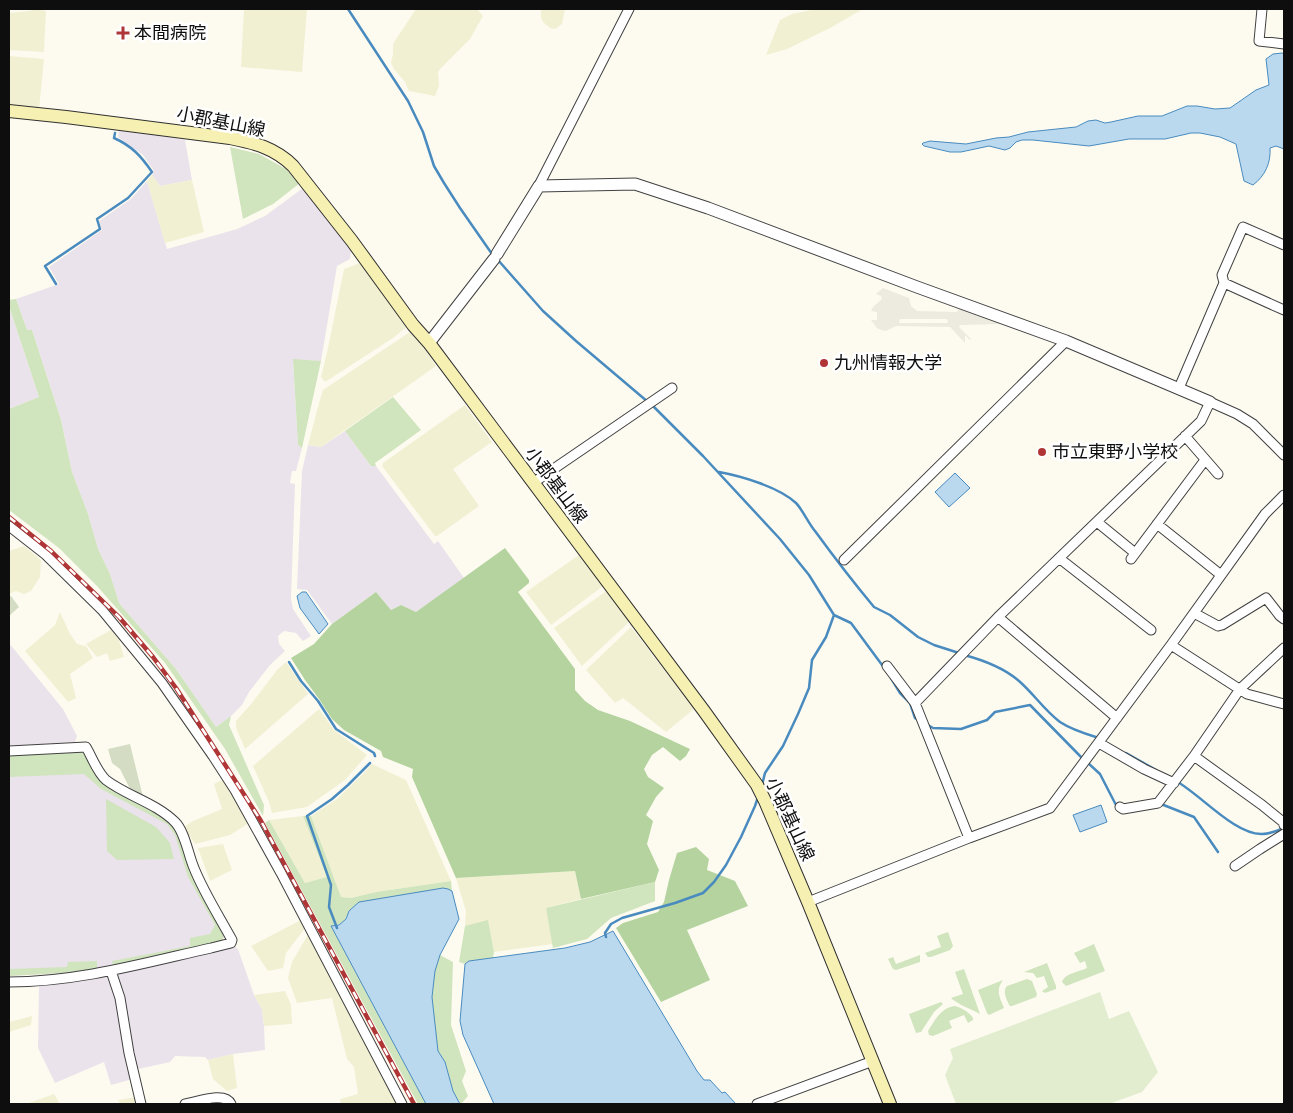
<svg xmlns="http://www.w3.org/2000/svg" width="1293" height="1113" viewBox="0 0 1293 1113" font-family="Spectral,'Noto Sans JP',serif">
	<rect width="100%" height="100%" fill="#fdfbf0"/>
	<path fill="#ebe3eb" d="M119 128 185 140 192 180 160 186 152 175 154 171 143 155 118 137Z
		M147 181 167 249 237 229 265 216 303 188 351 251 350 259 337 266 321 361 293 360 298 445 302 448 296 471H292L290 483 295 484 291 599 293 609 311 636 303 641 296 633 284 631 278 636 279 644 285 651 270 665 249 692 242 705 231 716 216 727 176 669 119 603 110 574 98 549 88 514 72 472 61 420 32 330H27L16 299 59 284 49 267 102 230 99 221 131 199Z
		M9 306 39 397 9 409Z
		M345 431 371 466H376L434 544 438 541 464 578 416 612 401 605 391 610 376 592 332 624 307 590 297 589 302 471 308 445 321 447Z
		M9 643 63 709 77 736 75 742 9 746Z
		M81 752 103 782 170 821 191 870 224 936 222 941 78 972 9 976V756Z
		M234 946 238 949 254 995 262 1009 264 1026 265 1050 233 1054 208 1060 205 1057 175 1056 170 1062 134 1070 116 974Z
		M110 976 119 1000 133 1079 111 1085 104 1062 55 1083 38 1048 39 986 78 982Z"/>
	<path fill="#f1f0d2" d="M35 9 46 11 44 52 9 50V13L29 11Z
		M244 9H307L302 72 241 67Z
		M416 9H477L483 16 470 39 441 68 438 72 439 86 435 96 409 91 405 82 394 69 391 63 393 54V44Z
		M541 9H565L562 24 555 29 550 28 543 22 541 18Z
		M816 9H863L830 28 787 49 766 55 780 20 792 14Z
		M9 56 44 59 39 110 9 106Z
		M152 175 160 186 192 180 204 232 165 243 147 181Z
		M360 263 407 327 393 338 325 382 321 377 328 348 344 269Z
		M410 332 422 345 436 366 321 447 308 445 319 403 323 390Z
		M465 405 492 442 453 469 479 506 437 536H435L382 466 383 463Z
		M24 546 41 560 40 577 31 591 24 594 16 591 9 594V551Z
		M579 555 603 586 551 625 526 592Z
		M605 592H607L629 622 582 666 554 628Z
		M60 612 70 634 77 644 86 646 93 658 70 674 76 698 68 702 25 651 55 625Z
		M631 627 694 709 666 732 623 698 615 703 586 670Z
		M111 630 119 640 124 657 110 661 107 653 97 657 86 644Z
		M286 662 308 694 245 749 236 728V721L252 703 277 670Z
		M319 709 334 730 367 755 345 780 307 807 272 813 269 802 253 766Z
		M372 764 406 780 451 881 376 892 351 898 341 897 311 816 337 799 364 773Z
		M224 779 249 823 230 835 195 844 184 827 193 821 222 809 214 784Z
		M303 816 327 877 305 883 269 820Z
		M223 844 232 870 210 881 198 848Z
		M575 871 581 899 546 908 553 944 494 952 488 921 465 926 466 911 456 878Z
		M301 920 306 927 286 953 283 968 268 971 251 946Z
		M309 933 396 1104H341L340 1099 358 1094 354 1067 347 1059 332 998 297 1003 288 978 292 962Z
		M285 991 291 1005 292 1024 264 1026 262 1009 254 995Z
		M32 1016 31 1025 9 1032V1022Z
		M233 1054 237 1088 227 1091 213 1079 208 1060Z
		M54 1094 60 1104H26Z
		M136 1097 138 1104H120L118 1100Z"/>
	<path fill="#d0e4bd" d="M230 147 259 154 286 169 300 183 273 204 243 219Z
		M16 299 27 330H32L61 420 72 472 88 514 98 549 110 574 119 603 176 669 216 727 231 716 229 725 264 805 263 816 225 749 165 663 97 586 59 548 9 510V409L39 397 9 306V300Z
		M293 359 321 361 302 448 298 445Z
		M393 397 421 430 375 463 376 466H371L345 431Z
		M81 752 87 755 103 782 170 821 180 837 191 870 224 936 222 941 113 965 112 961 190 946V938L210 934 215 925 188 877 175 835 167 824 101 789 84 774 9 777V756Z
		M106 799 156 827 170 843 174 859 117 860 107 851Z
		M303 816H311L341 897 351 898 376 892 451 881 452 891 448 889 349 910C345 922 343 924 331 926L426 1104H418L265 823 269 820 305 883 327 877Z
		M655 882V901L611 918 587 939 553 948 546 908Z
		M488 920 494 952 493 958 469 961 465 964 459 962 465 926Z
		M948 932 953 946 950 950 931 957H928L925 953 941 947 937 936Z
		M1094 944 1105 971 1066 986 1062 982C1065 973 1079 972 1087 968L1085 961 1080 963 1074 953Z
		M440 955 453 962 451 1025 466 1071 462 1081 468 1096 461 1104 453 1091 445 1062 438 1051 435 1026 432 997 435 971Z
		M920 955V962L896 970 893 969 888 959 893 957 896 964Z
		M97 961V968L78 972 9 976V969L67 967 68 962Z
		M1047 963 1056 986V989L1045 993 1042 991 1048 987 1044 976 1037 978 1033 973 1024 972Z
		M964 969 980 1014C971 1009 957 1004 951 998L963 994 955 972Z
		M1027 979 1032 981 1037 994 1036 997 1012 1006H1010C1007 1001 1002 991 1007 986Z
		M1003 980C995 991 1000 997 1004 1008L989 1015 987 1013 978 990Z
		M941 1002 943 1004 934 1012 921 1032 916 1033 909 1014Z
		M954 1006C961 1007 969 1012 973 1018V1020L968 1023 964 1015 949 1021 952 1028 933 1036 929 1035 928 1031C935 1020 940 1009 954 1006Z"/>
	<path fill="#b4d39e" d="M505 548 529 580V583L518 592 575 669V690L585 701 598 710 630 721 690 749 686 756 680 761 663 747 652 755 644 769 648 777 664 788 656 797 646 815 653 821 647 844 659 870 655 882 581 899 575 871 456 878 412 777 413 769 383 757 381 751 344 730 332 719 319 699 305 680 291 658 314 644 332 624 376 592 391 610 401 605 416 612Z
		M696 847 709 859 707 870 735 881 748 906 687 930 710 980 661 1002 616 928 623 923 658 912 664 902 669 880 677 853Z"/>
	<path fill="#d4ddc3" d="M11 596 19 607 9 616V597Z
		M130 744 143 797 130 789 120 769 112 763 108 749Z"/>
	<path fill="#e1edce" d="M1100 992 1109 1019 1129 1011 1158 1072 1142 1092 1109 1104H956L945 1075 953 1058 950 1049Z"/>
	<path fill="#edeadf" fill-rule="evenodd" d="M883 288 909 298 911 306 917 311 957 312 959 308 1003 324 960 325 959 327 971 339 970 340 965 335V343L950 327 896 326 886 331 881 330 877 328 871 320H877V312L871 311 873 307 882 299 881 296 876 294ZM900 319H947L948 322 947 323H900L899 322Z"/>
	<path fill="#bad9ef" stroke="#498bbf" d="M1282 53 1284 54V149L1276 146 1270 148C1271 163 1265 176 1253 185L1244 181 1236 144 1220 137 1200 133H1191L1165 139H1129L1089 146 1033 140H1022L1016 142 1010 148 1005 150 989 146 961 152H950L924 146 922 144 923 143 930 141 966 144 996 138 1009 137 1028 132 1076 127 1088 121 1096 120 1105 123 1111 122 1138 116H1162L1187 106H1197L1215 109 1230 108 1256 90 1269 85 1266 59 1273 54Z
		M955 473 970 488 949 507 935 492Z
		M302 592H306L328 624 319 634 300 608 297 596Z
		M1101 805 1107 822 1080 832 1073 815Z
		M443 888 448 889 452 891 459 919 440 955 435 971 432 997 438 1051 445 1062 453 1091 460 1104H426L331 926 339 925 346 919 349 911 359 902Z
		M613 931 697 1071 704 1080H710L722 1093 725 1092 736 1104H494L463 1035 460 1021 465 964 469 961 565 948 590 942Z"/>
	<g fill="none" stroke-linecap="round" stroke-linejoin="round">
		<path stroke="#498bbf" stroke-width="2.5" d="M348 9 408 101 423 132 434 166 444 183 460 208 492 254
			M498 260 543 311 576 341 648 402
			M56 284 45 266 100 229 97 219 128 198 152 172C141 156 132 146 114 138L115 133
			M652 405 703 456 780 539 809 575 834 615 851 623 885 669
			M719 472C741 476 779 487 796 503 802 509 809 524 815 531 834 557 854 583 874 607L890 615 918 637 934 645 959 653
			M964 655C983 660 1004 668 1019 681 1034 694 1044 710 1060 722 1072 730 1086 734 1099 738
			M289 662 301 681 318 701 336 729 374 753 375 756
			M891 678 900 693 910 703 915 718 918 720
			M928 725 933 728 961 729 987 720 995 712 1030 705 1083 759
			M1126 753 1156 770
			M1087 762 1100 774 1117 807
			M1176 781C1200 794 1235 835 1262 834 1269 834 1277 831 1284 828
			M762 785 765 773 783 746 798 714 809 688 812 660 826 637 834 615
			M1161 804 1194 817 1218 852
			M337 928 329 907 331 885 307 816 332 799 348 785 370 763
			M606 937 605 933 611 924 622 918 675 903 703 893 714 882 726 865 741 837 755 806 758 797"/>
		<g stroke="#414141" stroke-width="11">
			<path id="minor" d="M1262 9 1259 41 1284 44
				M536 191 629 9
				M1224 283 1284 310
				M1179 388 1224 283 1222 275 1243 227 1284 245
				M1185 436 1218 474
				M533 483 672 388
				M1097 522 1135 553
				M1157 524 1221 575
				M9 526 46 555 102 610 162 683 213 756 235 790 281 873 402 1104
				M1059 558 1151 630
				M1131 559 1205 460
				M844 560 1066 341
				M1194 613 1218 626 1222 625 1266 598 1280 616 1284 619
				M998 617 1117 718
				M1171 645 1247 694 1284 704
				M1284 648 1240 689 1194 756 1262 805 1283 822 1284 825
				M887 666 915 703 969 838
				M915 703 998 617 1201 421 1210 402 1237 414 1253 424 1284 455
				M1099 743 1144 769 1174 783
				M9 751 86 747C92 757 97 772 106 780 127 796 156 803 175 822 185 832 188 854 194 868 204 893 219 916 232 940L231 943 211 948C144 963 78 982 9 982
				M1120 807 1123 809 1158 803 1194 756
				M1235 866 1260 849 1284 834
				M808 902 969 838 1050 808 1171 645 1265 514 1284 495
				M111 971 120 998 129 1053 141 1104
				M185 1104C197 1102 225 1091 231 1104
				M757 1104 873 1061"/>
		</g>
		<g stroke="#414141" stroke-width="13">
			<path id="tertiary" d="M497 254 539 186 635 184 708 208 917 287 1066 341 1210 402
				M429 343 494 259"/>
		</g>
		<g stroke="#303030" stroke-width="14">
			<path id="secondary" d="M9 111 66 117 230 138C255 143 275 148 293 166L352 241 413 325 429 343 704 711 757 785 765 801 808 902 890 1104"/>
		</g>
		<use href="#minor" stroke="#fff" stroke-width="9"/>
		<use href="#tertiary" stroke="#fff" stroke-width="11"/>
		<use href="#secondary" stroke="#f6f1b2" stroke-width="12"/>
		<g stroke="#af3536" stroke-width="4.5">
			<path id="rail" d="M9 517 51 551 119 617 153 657 176 688 261 821 414 1104"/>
		</g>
		<use href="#rail" stroke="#fff" stroke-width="2.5" stroke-dasharray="8" stroke-linecap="butt"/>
	</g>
	<g fill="#af3536" stroke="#fff" stroke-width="2">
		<path d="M120.5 25.5h5v5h5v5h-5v5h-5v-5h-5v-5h5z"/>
		<circle cx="824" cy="363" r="5"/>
		<circle cx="1042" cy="452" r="5"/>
	</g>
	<g text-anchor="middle" stroke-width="5" stroke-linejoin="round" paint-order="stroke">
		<g font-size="18" fill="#0e0e0e" stroke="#fff" text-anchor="start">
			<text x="134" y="39">本間病院</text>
			<text x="834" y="369">九州情報大学</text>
			<text x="1052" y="458">市立東野小学校</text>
		</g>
		<g font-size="18" fill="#0e0e0e" stroke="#fff">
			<text transform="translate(221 122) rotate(11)" y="6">小郡基山線</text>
			<text transform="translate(556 485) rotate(53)" y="6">小郡基山線</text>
			<text transform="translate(790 819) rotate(65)" y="6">小郡基山線</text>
		</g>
	</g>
	<rect width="1293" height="1113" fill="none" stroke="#0e0e0e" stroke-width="20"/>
</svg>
